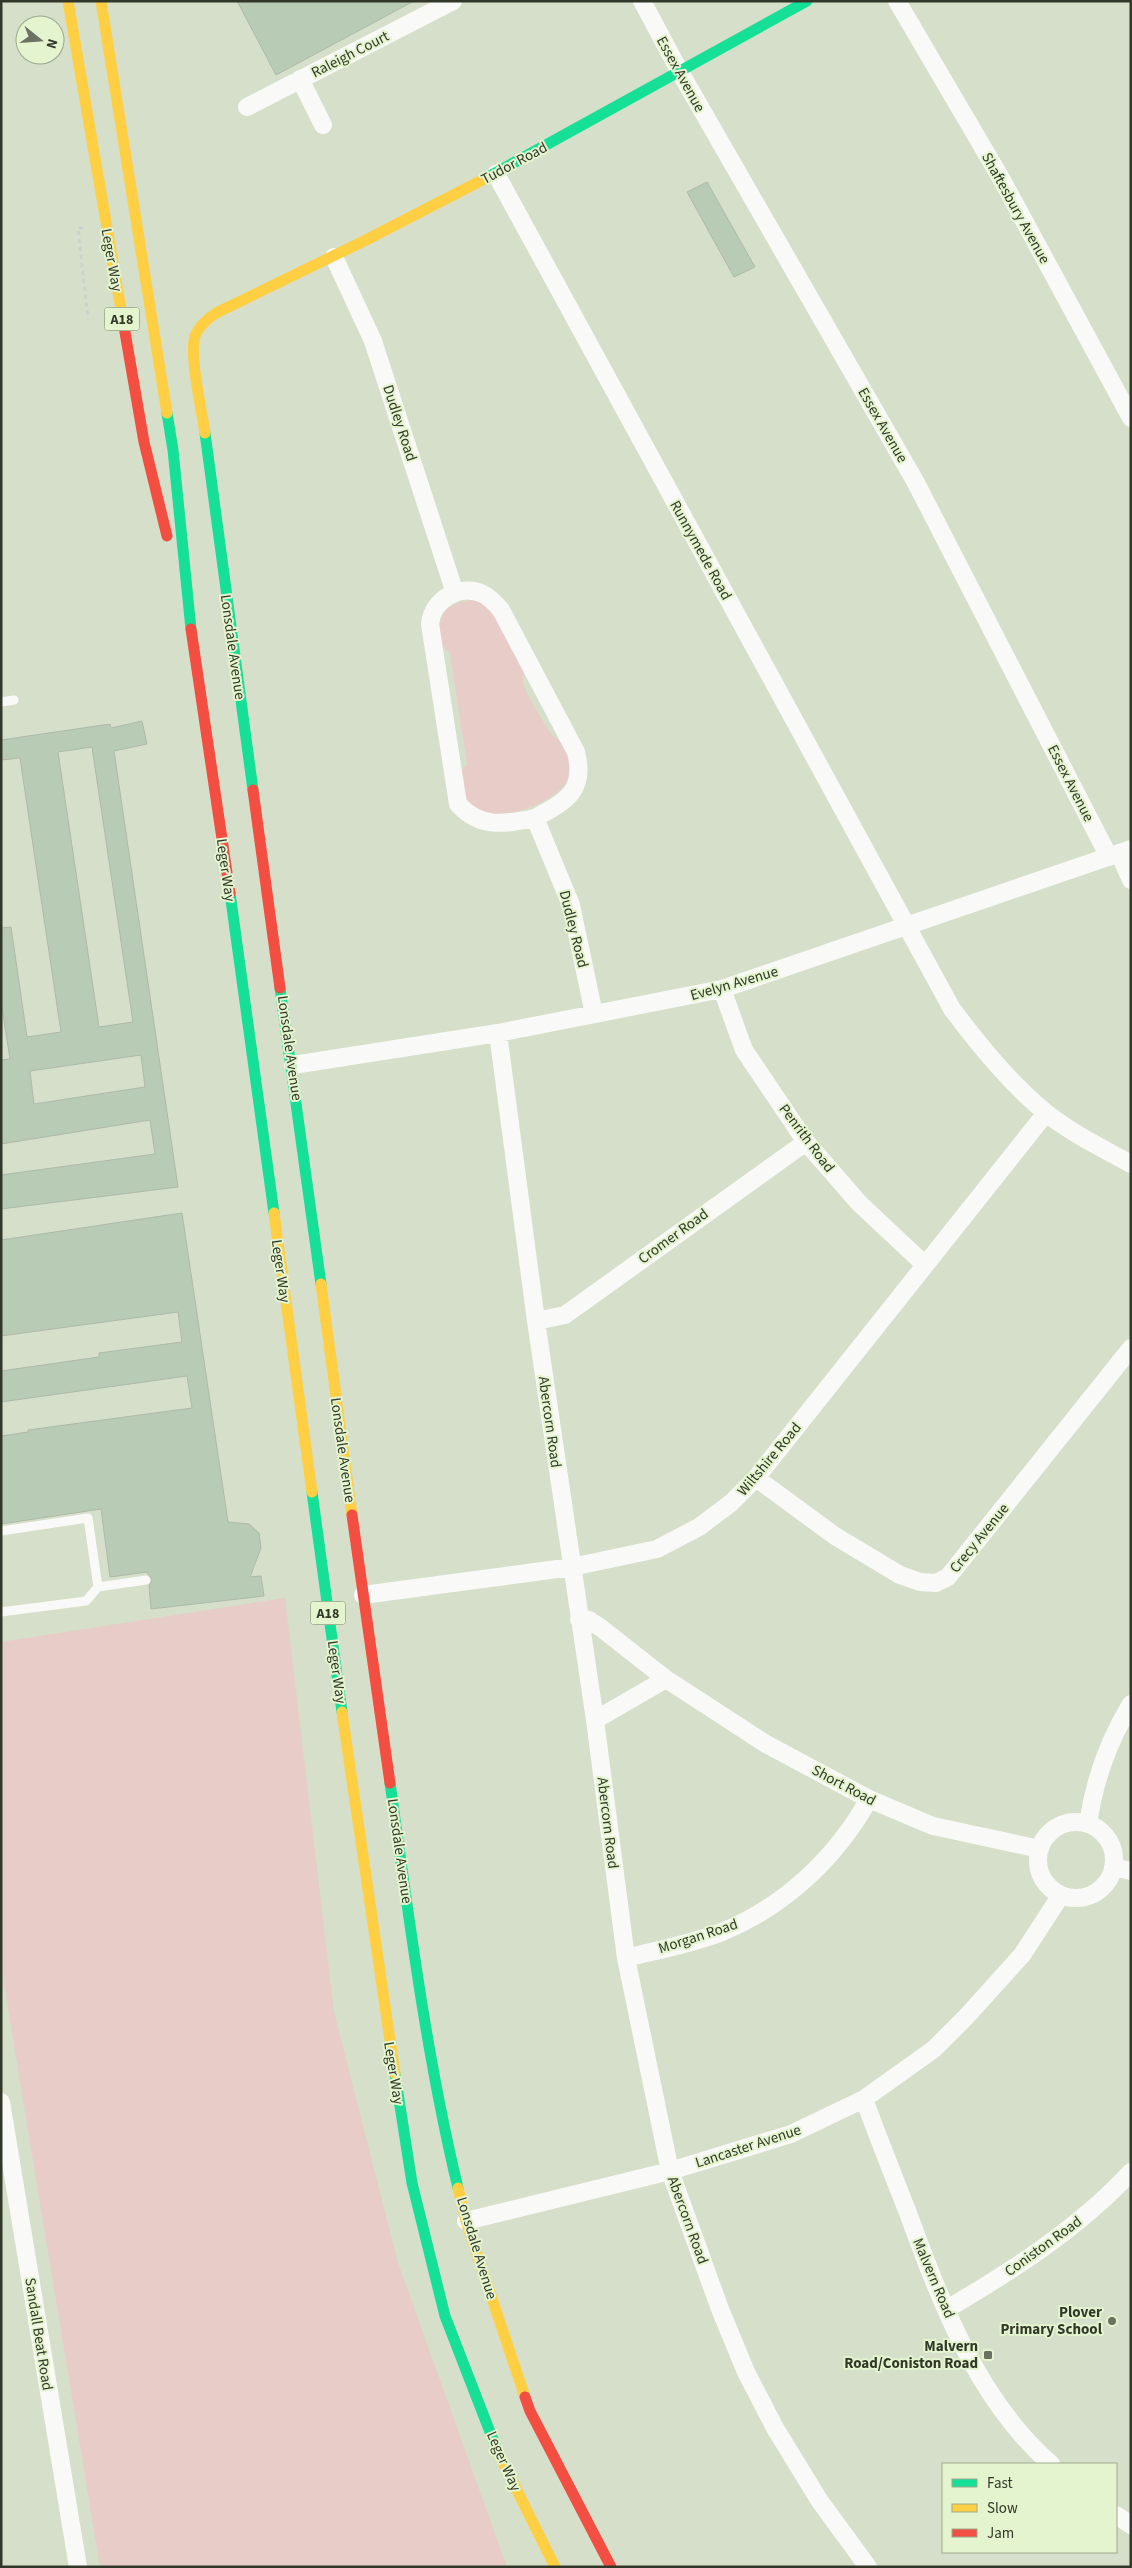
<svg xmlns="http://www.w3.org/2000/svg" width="1132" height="2568" viewBox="0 0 1132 2568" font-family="'Source Sans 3',sans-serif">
	<rect width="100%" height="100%" fill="#d5dfc9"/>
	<path fill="#e8ccc8" d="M471 600 481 602 492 609 524 672C524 675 522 680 523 683 525 692 545 725 551 734 554 738 559 739 562 743 569 752 572 765 569 776 562 801 503 822 480 812 465 806 463 787 460 773L467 764 450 653 440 643C438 614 442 605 471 600Z
		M285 1598 334 2012 398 2263 507 2567H100L1 1966V1642Z"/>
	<path fill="#b8cbb4" stroke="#aeb9aa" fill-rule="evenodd" d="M237 1H414L276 75Z
		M707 182 755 267 734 277 687 192Z
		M142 721 147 744 114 751 178 1187 1 1209V1175L155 1154 150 1120 1 1144V1060L10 1059 1 1002V928L11 927 27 1037 61 1032 20 758 1 760V740L110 724 111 728ZM92 747 133 1022 99 1027 58 752ZM141 1055 145 1087 34 1104 30 1071Z
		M182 1213 228 1522 249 1524 259 1533 261 1548 250 1577 261 1576 264 1596 151 1609 149 1586 152 1580 147 1572 110 1577 101 1509 1 1524V1436L28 1432V1430L192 1408 187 1376 1 1402V1371L99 1357V1353L182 1342 178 1312 1 1336V1240Z"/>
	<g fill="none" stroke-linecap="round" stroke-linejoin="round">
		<path stroke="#ced1cb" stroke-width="3" stroke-dasharray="4 4" stroke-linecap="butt" d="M83 228H78L88 319"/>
		<path stroke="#f9faf7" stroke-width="9" d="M1 702 14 700
			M1 1531 88 1518 98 1587
			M1 1612 86 1601 98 1587 146 1580"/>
		<path stroke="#f9faf7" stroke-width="18" d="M642 1 680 72 915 481 1109 857
			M897 1 1002 180 1131 418
			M300 79 323 125
			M247 107 453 1
			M496 174 952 1009C980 1046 1009 1082 1045 1112 1071 1133 1102 1148 1131 1164
			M334 257 373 341 455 593
			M535 818C566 801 586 791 576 752L501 610C496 604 491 598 483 594 460 583 432 600 430 624L458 804C480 829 505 824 535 818L571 905 594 1014
			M1119 853 1131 880
			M722 989 744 1050 806 1142 859 1203 924 1264
			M498 1033 536 1321 595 1720 626 1958 670 2171 720 2309 746 2372 775 2428 819 2500 868 2567
			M293 1065 498 1033 722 989 1131 849
			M536 1321 565 1315 806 1142
			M756 1478 835 1536 900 1575 920 1582 936 1583 948 1577 1131 1348
			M363 1595 572 1567 657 1549 699 1527 731 1503 756 1478 1046 1113
			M579 1620H589L601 1628 666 1679 766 1744 869 1799 933 1826 1040 1849
			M595 1720 666 1679
			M1038 1860a38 38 0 1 1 76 0a38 38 0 1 1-76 0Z
			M1088 1824C1094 1782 1109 1740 1131 1704
			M1113 1867 1131 1871
			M626 1958C658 1950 691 1944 722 1932 785 1906 836 1858 869 1799
			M864 2099C878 2137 893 2175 908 2213 941 2302 977 2400 1051 2464
			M1 2102 78 2567
			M466 2221 670 2171 791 2134 864 2099 934 2049 966 2017 1022 1955 1061 1895
			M947 2309C1013 2270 1078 2229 1131 2172
			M1116 2515 1131 2525"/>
		<path stroke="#16e098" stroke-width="11" d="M486 178 807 1
			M167 413 173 450 191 629
			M205 433 253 790
			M230 893 274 1213
			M280 988 321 1284
			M312 1492 342 1712
			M390 1783C409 1918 426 2055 458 2188
			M395 2074 412 2183 445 2316 497 2450"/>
		<path stroke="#ffcf43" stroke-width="11" d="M68 1 122 315
			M101 1 167 413
			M205 433C202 411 189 355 195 336 199 326 207 319 216 313L366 240 486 178
			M274 1213 312 1492
			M321 1284 352 1515
			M342 1712 395 2074
			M458 2188 466 2221 525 2397
			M497 2450 555 2567"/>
		<path stroke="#f24e42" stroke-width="11" d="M122 315 144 442 167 536
			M191 629 230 893
			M253 790 280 988
			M352 1515 390 1783
			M525 2397 530 2411 611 2567"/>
	</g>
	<g fill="#6b7261" stroke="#e4f4ce" stroke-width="2">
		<circle cx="1112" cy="2321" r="5"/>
		<rect x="983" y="2350" width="10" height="10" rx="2.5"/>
	</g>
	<g text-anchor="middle" stroke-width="4" stroke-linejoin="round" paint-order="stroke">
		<g fill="#e4f4ce" stroke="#67705a" stroke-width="1">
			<rect x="104.5" y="307.5" width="35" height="23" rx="4"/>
			<rect x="310.5" y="1601.5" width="35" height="23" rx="4"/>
		</g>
		<g font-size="14" font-weight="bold" fill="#323829">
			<text x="122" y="324">A18</text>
			<text x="328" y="1618">A18</text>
		</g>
		<g font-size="15" fill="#323829" stroke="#e4f4ce">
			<text transform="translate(350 54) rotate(-27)" y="5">Raleigh Court</text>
			<text transform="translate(681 74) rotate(61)" y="5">Essex Avenue</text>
			<text transform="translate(514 163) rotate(-28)" y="5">Tudor Road</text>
			<text transform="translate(1016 208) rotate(61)" y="5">Shaftesbury Avenue</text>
			<text transform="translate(112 260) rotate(80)" y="5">Leger Way</text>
			<text transform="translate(400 423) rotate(72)" y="5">Dudley Road</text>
			<text transform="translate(883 425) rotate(60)" y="5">Essex Avenue</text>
			<text transform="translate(701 550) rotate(61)" y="5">Runnymede Road</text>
			<text transform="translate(233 647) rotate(82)" y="5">Lonsdale Avenue</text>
			<text transform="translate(1071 783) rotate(63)" y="5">Essex Avenue</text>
			<text transform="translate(226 870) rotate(82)" y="5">Leger Way</text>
			<text transform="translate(574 929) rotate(76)" y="5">Dudley Road</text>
			<text transform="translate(734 983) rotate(-16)" y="5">Evelyn Avenue</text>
			<text transform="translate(290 1048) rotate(82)" y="5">Lonsdale Avenue</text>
			<text transform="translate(807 1138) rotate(53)" y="5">Penrith Road</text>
			<text transform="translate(673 1236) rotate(-36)" y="5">Cromer Road</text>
			<text transform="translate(281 1271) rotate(82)" y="5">Leger Way</text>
			<text transform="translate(550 1422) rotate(82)" y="5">Abercorn Road</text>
			<text transform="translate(343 1450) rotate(82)" y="5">Lonsdale Avenue</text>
			<text transform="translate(769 1459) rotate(-50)" y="5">Wiltshire Road</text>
			<text transform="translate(979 1538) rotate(-51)" y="5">Crecy Avenue</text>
			<text transform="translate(337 1672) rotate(82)" y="5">Leger Way</text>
			<text transform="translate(844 1785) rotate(28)" y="5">Short Road</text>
			<text transform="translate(608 1823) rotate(83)" y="5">Abercorn Road</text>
			<text transform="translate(400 1851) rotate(82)" y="5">Lonsdale Avenue</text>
			<text transform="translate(698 1936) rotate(-18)" y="5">Morgan Road</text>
			<text transform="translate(394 2073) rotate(81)" y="5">Leger Way</text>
			<text transform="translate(748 2146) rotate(-18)" y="5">Lancaster Avenue</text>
			<text transform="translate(688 2220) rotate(70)" y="5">Abercorn Road</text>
			<text transform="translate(1043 2246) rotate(-36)" y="5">Coniston Road</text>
			<text transform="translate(477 2248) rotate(73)" y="5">Lonsdale Avenue</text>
			<text transform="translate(934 2278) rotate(67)" y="5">Malvern Road</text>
			<text transform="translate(39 2334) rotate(81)" y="5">Sandall Beat Road</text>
			<text transform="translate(504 2461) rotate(66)" y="5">Leger Way</text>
		</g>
		<g font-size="15" font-weight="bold" fill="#323829" stroke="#e4f4ce" text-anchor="end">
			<text x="1102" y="2317">Plover<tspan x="1102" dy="17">Primary School</tspan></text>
			<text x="978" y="2351">Malvern<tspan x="978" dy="17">Road/Coniston Road</tspan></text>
		</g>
	</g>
	<rect width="1132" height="2568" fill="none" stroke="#323829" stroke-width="5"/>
	<rect x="942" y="2463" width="175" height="90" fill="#e4f4ce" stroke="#9da98c"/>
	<rect x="952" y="2479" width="25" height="8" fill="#16e098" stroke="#9da98c"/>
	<text x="987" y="2488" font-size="15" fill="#323829">Fast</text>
	<rect x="952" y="2504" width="25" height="8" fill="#ffcf43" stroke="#9da98c"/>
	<text x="987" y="2513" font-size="15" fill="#323829">Slow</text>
	<rect x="952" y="2529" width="25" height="8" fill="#f24e42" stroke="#9da98c"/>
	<text x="987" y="2538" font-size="15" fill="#323829">Jam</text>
	<g transform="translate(40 40) rotate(107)"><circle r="24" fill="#e4f4ce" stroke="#9da98c"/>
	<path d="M0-4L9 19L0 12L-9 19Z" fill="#6b7261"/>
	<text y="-8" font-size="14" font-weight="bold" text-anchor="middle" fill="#323829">N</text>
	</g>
</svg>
